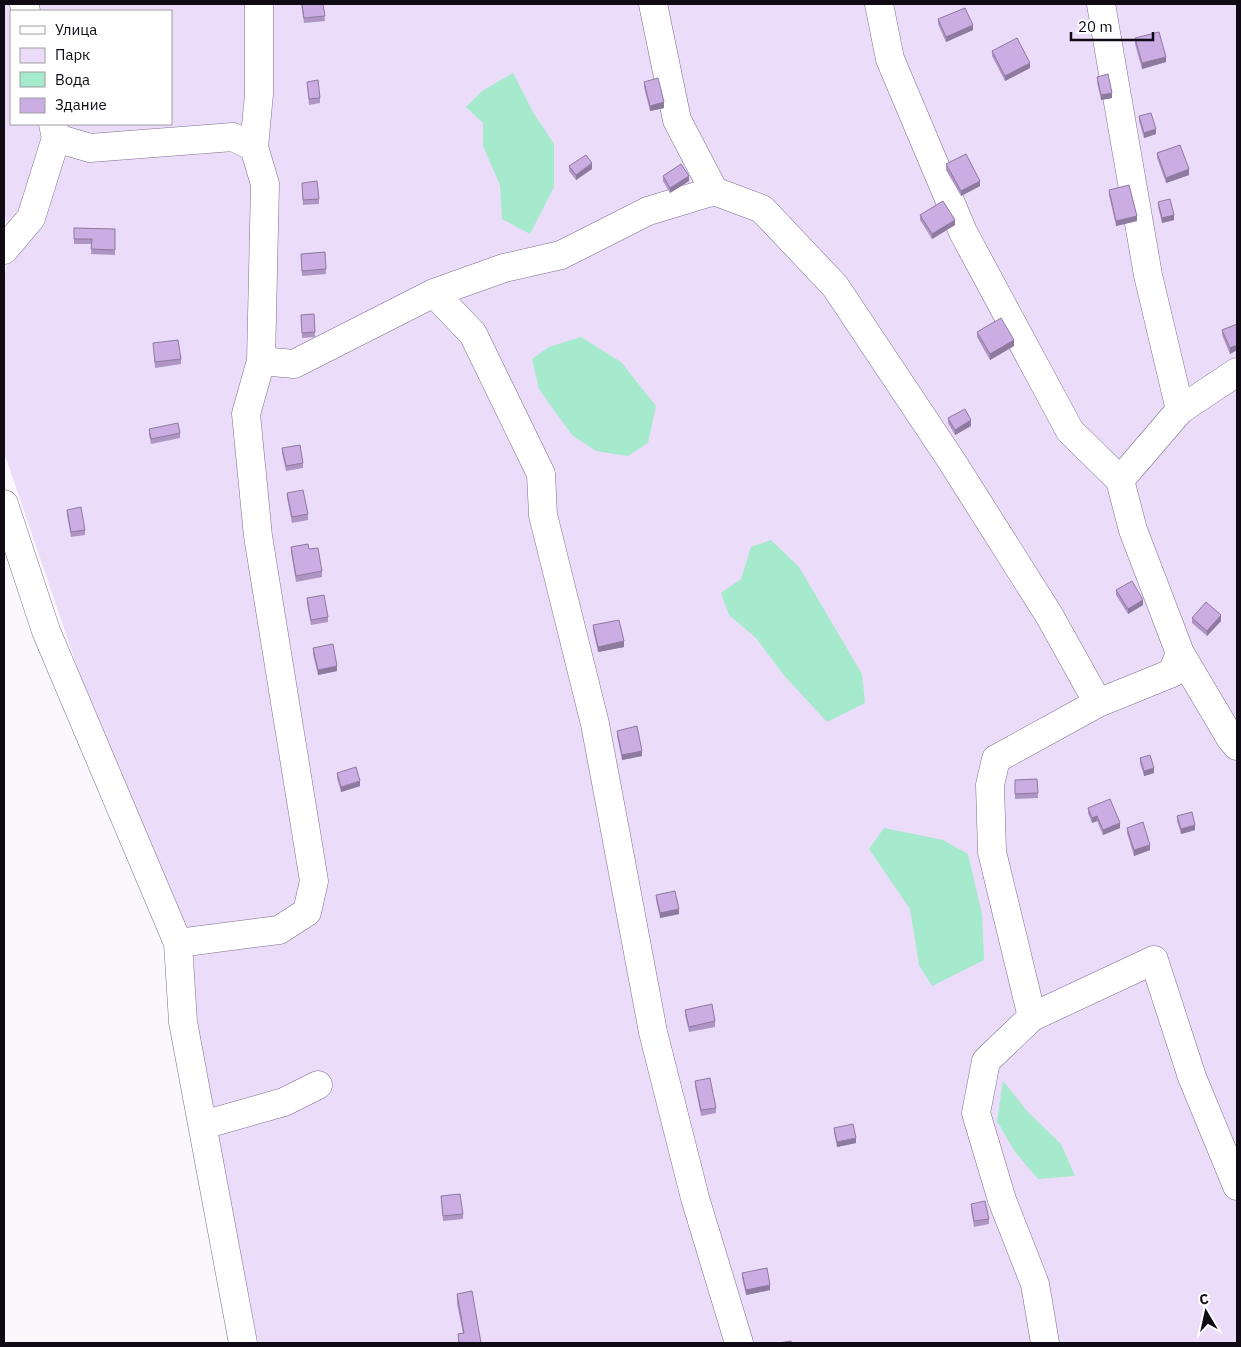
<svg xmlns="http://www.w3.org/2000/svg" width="1241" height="1347" viewBox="0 0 1241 1347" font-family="'IBM Plex Sans',sans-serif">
	<rect width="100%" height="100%" fill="#faf7fd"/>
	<path fill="#ebdcf9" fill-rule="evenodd" d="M4 4H1237V1343H259L250 1319 175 924 91 708 4 452V281L10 239 4 212ZM11 11H171V124H11Z"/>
	<path fill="#a5eacc" d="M513 73 533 112 554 144V187L530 234 502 219 500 185 483 146V123L466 107 482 91Z
		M581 337 621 362 656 406 648 443 628 456 596 451 572 435 539 389 532 359 549 347Z
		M771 540 799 567 862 674 865 703 827 722 782 673 756 638 729 615 721 593 741 579 751 547Z
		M884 828 943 840 968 854 982 914 984 960 932 986 919 965 910 909 869 849Z
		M1003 1081 1027 1111 1061 1144 1075 1176 1038 1179 1015 1152 997 1121Z"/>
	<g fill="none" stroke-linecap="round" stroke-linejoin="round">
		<g stroke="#7e6e8c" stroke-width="29">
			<path id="minor" d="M24 4 26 11
				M653 4 677 120 714 191
				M879 4 890 59 963 232 1070 431 1120 480
				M1101 4 1148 275 1180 410
				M56 138 90 148 233 137 254 147 265 184 261 361 246 414 258 536 314 881 307 912 279 930 178 943
				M254 147 259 94V4
				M4 250 31 218 56 138 53 124
				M434 293 473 334 541 474 543 515 595 724 653 1032 695 1198 739 1343
				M261 361 294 364 434 293 504 268 561 255 648 211 714 191 762 209 835 286 951 460 1049 615 1098 703
				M4 504 46 631 178 943 183 1022 243 1343
				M1180 653 1231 739 1237 746
				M1032 1017 1154 960 1192 1077 1237 1186
				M203 1125 284 1102 318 1085
				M1045 1343 1035 1284 1002 1200 976 1113 986 1061 1032 1017 992 852 990 785 996 759 1098 703 1172 673 1180 653 1133 530 1120 480 1180 410 1237 372"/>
		</g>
		<use href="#minor" stroke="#fff" stroke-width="28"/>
	</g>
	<path fill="#af95c3" d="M301 4H323L325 21 304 23Z
		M938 19 973 30 946 42 938 24Z
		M1135 38 1166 62 1142 69 1135 44Z
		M992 51 1030 68 1005 81 992 56Z
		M1097 77 1112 98 1101 100 1097 82Z
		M307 82 320 98V103L309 105Z
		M644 82 664 108 650 111 644 87Z
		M1139 116 1156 134 1144 138 1139 121Z
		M1157 153 1189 175 1166 183 1157 158Z
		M946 164 980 186 961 196 946 170Z
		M569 166 592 169 576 180 569 171Z
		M663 176 689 181 670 193 663 181Z
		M302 183 319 199V204L303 205Z
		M1109 190 1137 221 1116 226 1109 195Z
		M1158 202 1174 220 1162 223 1158 207Z
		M920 215 955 225 932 239 920 220Z
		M74 228 115 229V255L91 254 92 244H74Z
		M325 252 326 274 302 276 301 254Z
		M314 314 315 337 302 338 301 315Z
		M1237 324V350L1230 354 1222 335V330Z
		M977 332 1014 346 990 360 977 337Z
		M153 343 181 359V364L155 368Z
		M948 418 971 426 955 435 948 423Z
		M149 429 180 433V438L151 444 149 434Z
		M282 448 303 463V468L286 471 282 453Z
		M287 493 308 514V520L292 523 287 498Z
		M67 510 85 530V535L71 537 67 515Z
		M291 547 309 549 322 571V577L296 582 291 552Z
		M1116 590 1143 605 1128 614 1116 595Z
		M307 598 328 617V622L311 625 307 604Z
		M1192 618 1221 621 1207 636 1192 623Z
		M593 625 624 647 598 652 593 630Z
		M313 648 337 671 318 675 313 654Z
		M617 731 642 756 622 760 617 736Z
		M1140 758 1154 773 1144 776 1140 763Z
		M337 773 360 786 341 792 337 778Z
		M1037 779 1038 798 1015 799V780Z
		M1088 808 1120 828 1103 835 1097 821 1092 823 1088 813Z
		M1177 816 1195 830 1181 834 1177 821Z
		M1127 828 1150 850 1134 856 1127 833Z
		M656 895 679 914 660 918 656 900Z
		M685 1010 715 1021V1027L689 1032 685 1015Z
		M695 1081 716 1108V1113L701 1116 695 1086Z
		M834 1128 856 1143 837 1147 834 1133Z
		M441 1196 463 1214V1219L443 1221Z
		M971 1204 989 1219V1224L974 1227 971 1209Z
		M742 1273 770 1290 746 1295 742 1278Z
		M457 1294 481 1343H458V1334L463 1333 457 1304Z"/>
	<path fill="#8e799f" d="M973 25V30L946 42V37Z
		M1166 57V62L1142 69V63Z
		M1030 63V68L1005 81V76Z
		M1112 93V98L1101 100V95Z
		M664 102V108L650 111V106Z
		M1156 129V134L1144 138V133Z
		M592 163V169L576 180V175Z
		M1189 169V175L1166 183V178Z
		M689 176V181L670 193V188Z
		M980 181V186L961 196V191Z
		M1174 215V220L1162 223V218Z
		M1137 216V221L1116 226V221Z
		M955 220V225L932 239V234Z
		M1014 340V346L990 360V354Z
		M1237 345V350L1230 354V348Z
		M971 420V426L955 435V430Z
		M1143 600V605L1128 614V609Z
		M1221 615V621L1207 636V631Z
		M624 641V647L598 652V647Z
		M337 666V671L318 675V670Z
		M642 751V756L622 760V755Z
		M1154 768V773L1144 776V771Z
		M360 781V786L341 792V787Z
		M1097 816V821L1092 823V818Z
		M1120 823V828L1103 835V830Z
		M1195 825V830L1181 834V829Z
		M1150 845V850L1134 856V850Z
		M679 909V914L660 918V913Z
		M856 1138V1143L837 1147V1142Z
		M770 1285V1290L746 1295V1290Z"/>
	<path fill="#cbade3" stroke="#8e799f" d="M302 4H323L325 16 304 18Z
		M965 8 973 25 946 37 938 19Z
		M1159 32 1166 57 1142 63 1135 38Z
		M1017 38 1030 63 1005 76 992 51Z
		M1108 74 1112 93 1101 95 1097 77Z
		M658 78 664 102 650 106 644 82Z
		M318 80 320 98 309 99 307 82Z
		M1151 113 1156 129 1144 133 1139 116Z
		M1180 145 1189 169 1166 178 1157 153Z
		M966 154 980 181 961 191 946 164Z
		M586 155 592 163 576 175 569 166Z
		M681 164 689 176 670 188 663 176Z
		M317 181 319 199 303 200 302 183Z
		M1129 185 1137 216 1116 221 1109 190Z
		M1170 199 1174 215 1162 218 1158 202Z
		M943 201 955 220 932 234 920 215Z
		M74 228 115 229V250L91 249 92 239H74Z
		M325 252 326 269 302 271 301 254Z
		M314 314 315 332 302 333 301 315Z
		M1001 318 1014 340 990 354 977 332Z
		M1237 324V345L1230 348 1222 330Z
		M178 340 181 359 155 362 153 343Z
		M965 409 971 420 955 430 948 418Z
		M178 423 180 433 151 439 149 429Z
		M300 445 303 463 286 466 282 448Z
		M303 490 308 514 292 517 287 493Z
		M81 507 85 530 71 532 67 510Z
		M308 544 309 549 318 548 322 571 296 576 291 547Z
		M1132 581 1143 600 1128 609 1116 590Z
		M324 595 328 617 311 620 307 598Z
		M1206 602 1221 615 1207 631 1192 618Z
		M619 620 624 641 598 647 593 625Z
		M333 644 337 666 318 670 313 648Z
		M637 726 642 751 622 755 617 731Z
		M1150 755 1154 768 1144 771 1140 758Z
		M356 767 360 781 341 787 337 773Z
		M1037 779 1038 793 1015 794V780Z
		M1110 799 1120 823 1103 830 1097 816 1092 818 1088 808Z
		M1192 812 1195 825 1181 829 1177 816Z
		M1143 822 1150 845 1134 850 1127 828Z
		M675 891 679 909 660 913 656 895Z
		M712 1004 715 1021 689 1027 685 1010Z
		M710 1078 716 1108 701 1110 695 1081Z
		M853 1124 856 1138 837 1142 834 1128Z
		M460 1194 463 1214 443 1216 441 1196Z
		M985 1201 989 1219 974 1221 971 1204Z
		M767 1268 770 1285 746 1290 742 1273Z
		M472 1291 481 1343H459L458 1334 464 1333 457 1294Z
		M791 1341 792 1343H779Z"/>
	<rect width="1241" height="1347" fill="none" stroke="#100a15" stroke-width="10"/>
	<rect x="10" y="10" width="162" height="115" fill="#ffffff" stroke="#9f9da1"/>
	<rect x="20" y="26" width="25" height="8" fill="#ffffff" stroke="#9f9da1"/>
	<text x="55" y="35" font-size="15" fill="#100a15">Улица</text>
	<rect x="20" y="48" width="25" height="15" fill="#ebdcf9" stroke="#9f9da1"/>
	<text x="55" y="60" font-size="15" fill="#100a15">Парк</text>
	<rect x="20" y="72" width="25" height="15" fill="#a5eacc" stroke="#9f9da1"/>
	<text x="55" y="85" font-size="15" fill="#100a15">Вода</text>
	<rect x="20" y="98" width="25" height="15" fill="#cbade3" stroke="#9f9da1"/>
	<text x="55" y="110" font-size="15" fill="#100a15">Здание</text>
	<g transform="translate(1206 1312) rotate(351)" stroke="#ffffff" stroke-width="4" paint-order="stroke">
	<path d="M0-4L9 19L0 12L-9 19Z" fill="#100a15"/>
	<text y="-8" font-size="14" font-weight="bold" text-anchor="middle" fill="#100a15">С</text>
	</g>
	<path d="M1071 32v8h82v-8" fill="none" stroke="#100a15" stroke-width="2.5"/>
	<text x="1078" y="32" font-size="15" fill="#100a15" stroke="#ffffff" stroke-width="4" paint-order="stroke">20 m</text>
</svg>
